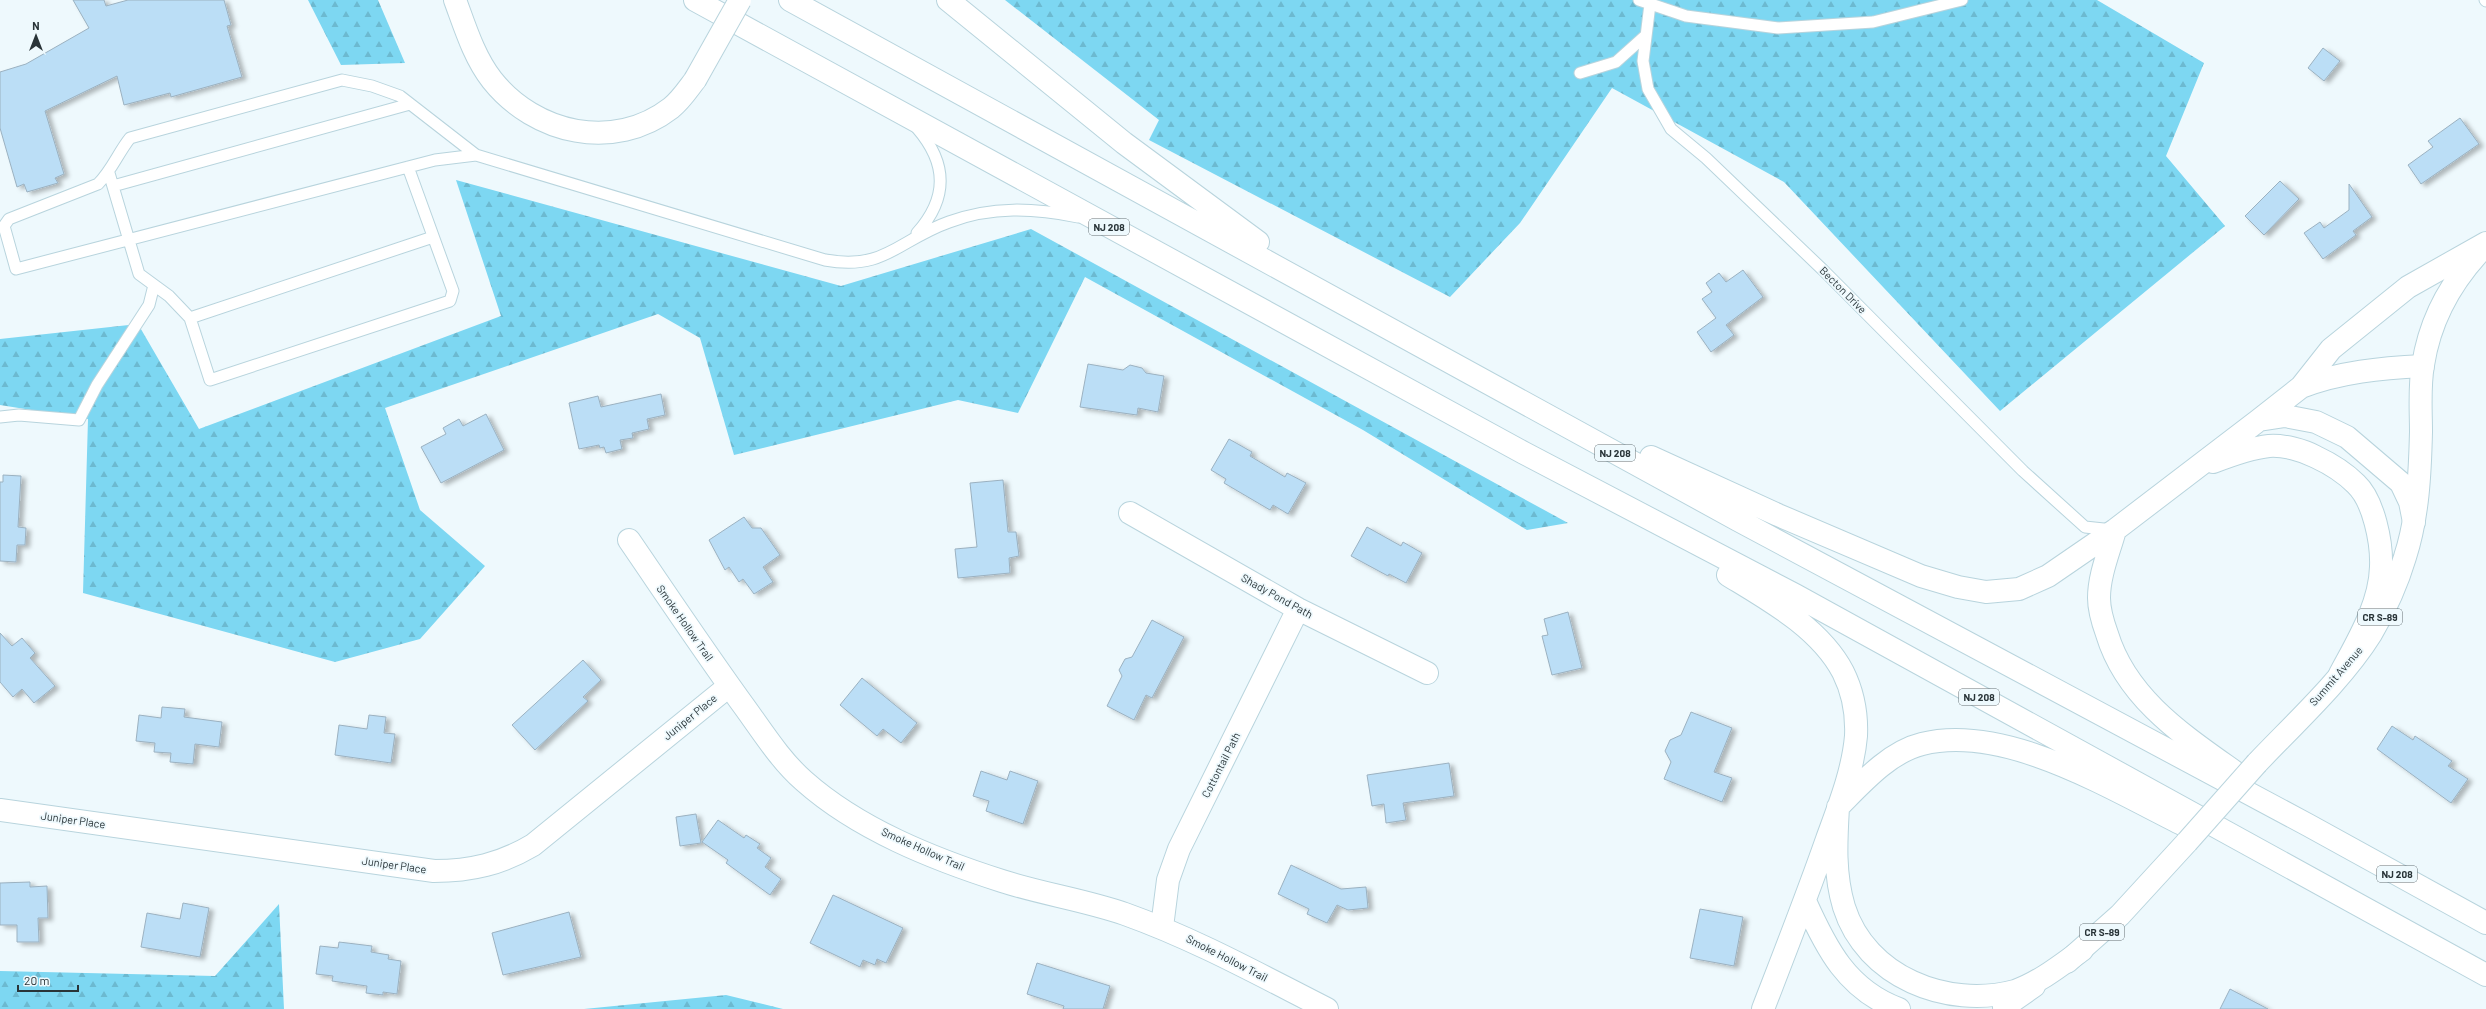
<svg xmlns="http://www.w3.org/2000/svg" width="2486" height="1009" viewBox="0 0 2486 1009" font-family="Barlow,sans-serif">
	<defs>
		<pattern id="forest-firs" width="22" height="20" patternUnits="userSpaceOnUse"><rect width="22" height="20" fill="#7dd7f2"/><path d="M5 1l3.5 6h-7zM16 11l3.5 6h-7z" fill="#6cb9d0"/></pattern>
		<filter id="shadow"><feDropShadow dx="4.5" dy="2.5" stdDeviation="2" flood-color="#0004"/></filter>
	</defs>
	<rect width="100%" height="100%" fill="#eef9fd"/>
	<path fill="url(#forest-firs)" d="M308 0H378L405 63 341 65Z
		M1005 0H2097L2204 63 2166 156 2225 226 2000 411 1784 182 1612 88 1520 223 1450 297 1149 140 1159 120Z
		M456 180 841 286 1031 229 1568 523 1527 530 1363 430 1085 277 1018 413 958 400 734 455 700 338 658 314 385 408 420 510 485 566 420 639 335 662 83 593 88 419 0 405V339L138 324 199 429 501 316Z
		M279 904 284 1009H0V971L215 976Z
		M726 995 783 1009H584Z"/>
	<path fill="#bbdef6" stroke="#9bb1c0" filter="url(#shadow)" d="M73 0H104L106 6 128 0H224L231 25 227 26 242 77 171 97 170 93 124 105 117 76 45 111 64 174 55 178 58 183 27 192 24 184 17 187 0 128V72L26 64 89 28Z
		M2323 48 2340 61 2324 81 2308 68Z
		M2460 118 2479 144 2421 184 2408 165 2433 147 2428 141Z
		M2280 181 2299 199 2264 235 2245 216Z
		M2349 184 2372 217 2353 231 2356 235 2323 259 2304 233 2320 222 2324 228 2349 210Z
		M1743 270 1763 297 1726 325 1734 335 1711 352 1697 332 1716 318 1702 299 1712 292 1706 283 1719 273 1726 282Z
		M1088 364 1123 370 1130 365 1142 368 1146 373 1164 376 1158 412 1138 408 1137 415 1080 407Z
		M661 394 665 415 647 419 649 429 632 433 633 438 620 440 622 449 606 453 604 447 600 448 599 445 579 449 569 403 598 396 601 407Z
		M486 414 504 450 441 483 421 447 446 434 443 428 459 419 463 426Z
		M1229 439 1252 452 1250 456 1285 477 1287 473 1306 483 1288 514 1273 505 1270 510 1224 483 1226 479 1211 470Z
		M3 475 21 476 18 527 26 528 25 545H17L16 562 0 561V482H3Z
		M1003 480 1008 532H1016L1019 556 1009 558 1010 573 958 578 955 549 977 547 970 483Z
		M744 517 752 528H761L780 555 763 567 773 582 754 594 743 579 739 582 729 567 725 570 709 540Z
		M1367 527 1401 546 1403 542 1422 553 1406 583 1389 574 1388 576 1351 556Z
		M1568 612 1582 668 1552 675 1542 636 1548 635 1544 619Z
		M1152 620 1184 637 1152 698 1146 695 1134 720 1107 706 1122 676 1119 670 1125 659 1132 657Z
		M0 633 12 646 22 638 35 653 30 658 55 686 34 703 22 689 13 697 0 682Z
		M583 660 601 680 583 697 588 701 535 750 512 725Z
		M862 678 917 723 901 743 883 729 877 736 840 705Z
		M162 707 185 709 184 717 222 722 219 747 195 744 193 764 170 762 171 753 154 752 155 743 136 741 139 715 161 718Z
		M1691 712 1732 728 1714 772 1732 778 1722 802 1664 779 1671 762 1665 751 1670 740 1681 735Z
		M369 715 386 717 384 733 395 734 391 763 335 755 339 725 367 729Z
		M2392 726 2413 740 2415 736 2452 761 2448 766 2468 779 2451 803 2377 749Z
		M1449 763 1454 796 1403 803 1406 820 1386 823 1384 804 1372 806 1367 775Z
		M981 771 1007 780 1010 771 1038 781 1023 824 986 811 989 801 973 796Z
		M696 814 701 843 680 846 676 817Z
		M718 820 744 838 746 835 760 844 757 848 771 858 765 867 781 879 770 895 726 863 728 860 702 842Z
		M1291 865 1341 889 1366 887 1368 908 1348 910 1337 905 1327 923 1307 914 1309 909 1278 894Z
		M30 882V887L47 886 48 918H38L39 942H17V925H0V883Z
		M833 895 903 928 886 963 877 959 875 965 863 960 860 967 810 943Z
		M183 903 209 908 200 957 141 947 147 913 180 919Z
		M1700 909 1743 917 1734 966 1690 958Z
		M569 912 581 957 503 975 492 933Z
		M339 942 372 946 371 952 389 955 388 959 401 961 397 994 383 992V995L366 993 367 986 332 981 333 976 316 974 320 946 338 948Z
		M1037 963 1110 986 1103 1009H1063L1064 1006 1027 994Z
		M2230 989 2268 1009H2220Z"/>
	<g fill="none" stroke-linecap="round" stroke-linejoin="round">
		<g stroke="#b8d4dd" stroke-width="13">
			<path id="service" d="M1639 0 1686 16 1778 28 1873 22 1962 0
				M2485 0 2486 1
				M1650 4 1643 61 1648 89 1671 129 1706 158 1823 270 2023 471 2085 527 2113 530
				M1580 73 1616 62 1645 36
				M476 155 435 160 16 269 4 226 9 219 98 184C112 170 118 153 130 138L342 80 372 86 400 96 476 155 825 260C885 271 898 240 949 222 992 206 1034 208 1078 217
				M109 173 139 274 169 296 190 318 210 380 450 301 453 291 408 167
				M113 186 410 104
				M917 233C948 198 948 164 917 128
				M190 318 433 237
				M0 417 19 415 79 420 97 385 149 305 154 285"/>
		</g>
		<g stroke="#b8d4dd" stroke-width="24">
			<path id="minor" d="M1130 513 1298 609 1427 673
				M629 540C668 597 706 654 746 709 764 734 781 761 804 781 858 829 933 859 1002 881 1042 894 1085 900 1125 914 1195 939 1260 975 1327 1009
				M0 810 434 871C471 871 501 864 533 845L729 686
				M1162 927 1168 880 1179 849 1298 609"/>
		</g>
		<g stroke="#b8d4dd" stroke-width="24">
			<path id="primary" d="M2257 763C2294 724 2343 679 2371 634 2385 610 2397 584 2405 557 2418 517 2420 473 2421 432 2421 410 2419 387 2423 365 2430 319 2452 280 2484 247
				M2067 962 2120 915 2187 842
				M2004 1007 2034 986"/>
		</g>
		<g stroke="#b8d4dd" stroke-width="24">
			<path id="trunk" d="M455 0C465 27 474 57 492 80 535 134 614 152 671 108 681 100 688 89 695 80
				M695 0 1524 453 1795 595 2486 975
				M790 0 1738 520 2308 825 2486 923
				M948 0 1124 143 1258 242
				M2301 387C2340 372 2381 368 2423 366
				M2259 420 2285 416 2316 422 2347 437 2401 483 2410 502 2414 522
				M1651 457 1778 515 1921 576 1958 587 1986 592 2019 589 2048 576 2115 530 2259 420 2301 387 2331 349 2408 287 2486 243
				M2213 462C2231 455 2250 448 2269 446 2284 445 2303 450 2316 457 2331 464 2344 472 2356 484 2374 501 2382 543 2381 567 2380 605 2357 642 2340 674
				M2115 530C2109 552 2099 575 2099 598 2099 610 2103 623 2107 634 2127 700 2186 737 2239 775
				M1728 575C1769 600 1820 628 1843 672 1853 692 1857 714 1856 736 1853 771 1839 806 1827 839 1807 896 1785 952 1763 1009
				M1805 901C1826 948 1847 990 1899 1009
				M2082 950C2061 965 2040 982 2015 991 1947 1009 1866 977 1844 907 1834 874 1836 841 1838 807 1861 784 1889 752 1922 744 2005 723 2111 789 2184 825"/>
		</g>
		<use href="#service" stroke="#fff" stroke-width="11"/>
		<use href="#minor" stroke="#fff" stroke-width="22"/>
		<use href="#primary" stroke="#fff" stroke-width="22"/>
		<use href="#trunk" stroke="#fff" stroke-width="22"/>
		<g stroke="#b8d4dd" stroke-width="24" stroke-linecap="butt">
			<path id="primary-bridge" d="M2187 842 2257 763"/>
		</g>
		<g stroke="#b8d4dd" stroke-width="24" stroke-linecap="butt">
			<path id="trunk-bridge" d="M695 80 740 0"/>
		</g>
		<use href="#primary-bridge" stroke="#fff" stroke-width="22"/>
		<use href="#trunk-bridge" stroke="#fff" stroke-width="22"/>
	</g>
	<g text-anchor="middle" stroke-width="3.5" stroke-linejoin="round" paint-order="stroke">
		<g fill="#eef9fd" stroke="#646f73" stroke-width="1">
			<rect x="1089" y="219" width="40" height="16" rx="3"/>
			<rect x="1595" y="445" width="40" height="16" rx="3"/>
			<rect x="2358" y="609" width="44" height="16" rx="3"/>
			<rect x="1959" y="689" width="40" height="16" rx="3"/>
			<rect x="2377" y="866" width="40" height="16" rx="3"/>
			<rect x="2080" y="924" width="44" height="16" rx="3"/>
		</g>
		<g font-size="10" font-weight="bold" fill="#293438">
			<text x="1109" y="231">NJ 208</text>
			<text x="1615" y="457">NJ 208</text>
			<text x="2380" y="621">CR S-89</text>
			<text x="1979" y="701">NJ 208</text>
			<text x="2397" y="878">NJ 208</text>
			<text x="2102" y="936">CR S-89</text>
		</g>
		<g font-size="11" fill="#293438" stroke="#eef9fd">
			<text transform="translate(1843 290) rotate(45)" y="4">Becton Drive</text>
			<text transform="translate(1277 596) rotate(29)" y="4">Shady Pond Path</text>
			<text transform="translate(685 623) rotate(55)" y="4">Smoke Hollow Trail</text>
			<text transform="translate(2336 676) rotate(-49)" y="4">Summit Avenue</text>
			<text transform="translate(690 717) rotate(-39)" y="4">Juniper Place</text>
			<text transform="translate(1221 765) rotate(-63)" y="4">Cottontail Path</text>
			<text transform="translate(73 820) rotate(8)" y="4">Juniper Place</text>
			<text transform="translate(923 849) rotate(24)" y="4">Smoke Hollow Trail</text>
			<text transform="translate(394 865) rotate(8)" y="4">Juniper Place</text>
			<text transform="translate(1227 958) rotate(27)" y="4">Smoke Hollow Trail</text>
		</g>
	</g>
	<g transform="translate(36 36)" stroke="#eef9fd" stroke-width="3" paint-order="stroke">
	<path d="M0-3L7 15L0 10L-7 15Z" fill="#293438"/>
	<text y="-6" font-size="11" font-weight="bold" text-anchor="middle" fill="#293438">N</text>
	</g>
	<path d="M18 985v6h60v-6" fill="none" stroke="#293438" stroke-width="2"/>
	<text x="24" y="985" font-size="12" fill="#293438" stroke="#eef9fd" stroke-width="3" paint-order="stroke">20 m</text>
</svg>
